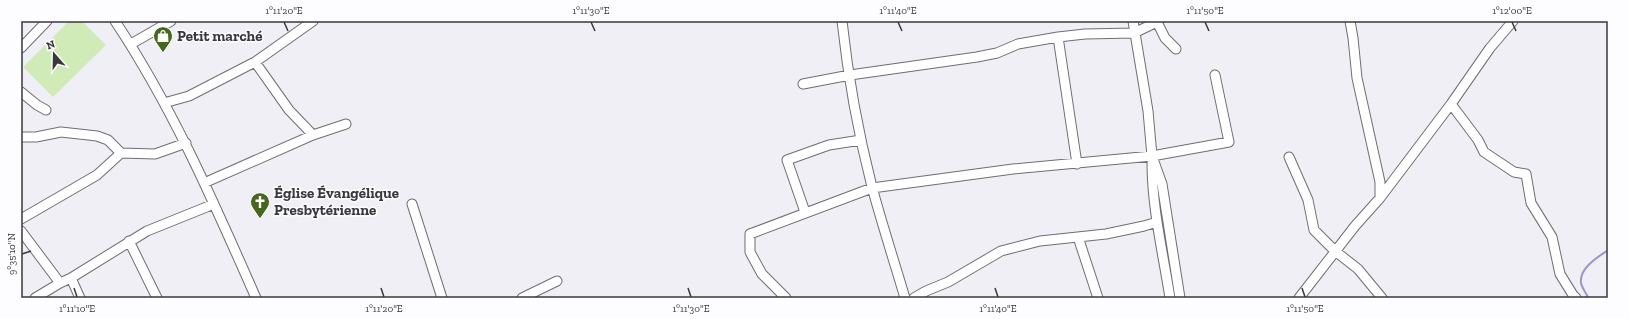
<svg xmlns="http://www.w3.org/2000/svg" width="1629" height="319" viewBox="0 0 1629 319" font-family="'Zilla Slab',serif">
	<rect width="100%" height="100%" fill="#f0eff6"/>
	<path fill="#d0ebb8" d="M69 21H82L106 45 53 97 23 67Z"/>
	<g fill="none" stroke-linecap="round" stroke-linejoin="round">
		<path stroke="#9b96cc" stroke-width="2" d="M1585 298 1588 297C1586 293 1582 288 1581 283 1579 268 1598 257 1608 250"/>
		<g stroke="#6e6e74" stroke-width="11">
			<path id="minor" d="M115 21C173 108 214 203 256 298
				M842 21C848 77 858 132 872 187 882 224 894 261 905 298
				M1133 21 1148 111 1152 156 1162 184 1180 298
				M1350 21 1353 38 1357 78 1380 182V198
				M1157 22 1165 38 1176 49
				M1058 37 1077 164
				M131 44 171 21
				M21 48 47 21
				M255 62 289 110 313 135
				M803 84 850 75 977 57 997 53 1018 44 1058 37 1085 34 1134 33 1159 21
				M21 92 37 105 46 110
				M164 103 189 96 255 62 313 21
				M1451 104 1478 140 1484 152 1514 172 1526 174 1531 203 1552 237 1560 274 1573 295 1576 298
				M21 137H36L61 132 97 136 108 140 121 153
				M1289 157 1308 200 1314 230 1335 251 1358 269 1382 298
				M1152 163C1152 208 1163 253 1170 298
				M204 183 313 135 346 124
				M412 204 442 298
				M805 212 787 160 829 145 861 140
				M21 219 97 175 121 153 155 154 186 143
				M21 231 60 283
				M1078 237 1098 298
				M129 241 157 298
				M71 278 80 298
				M35 298 60 283 71 278 147 231 214 204
				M522 298 557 281
				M786 298 762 274 750 252V234L872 188 1013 169 1152 156 1229 142 1215 75
				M914 298 926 291 948 282 1001 251 1040 241 1106 234 1144 226 1157 222
				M1299 298 1355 226 1380 198 1451 104 1490 48 1513 21"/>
		</g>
		<use href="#minor" stroke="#fff" stroke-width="9"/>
	</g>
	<path fill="none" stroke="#39393c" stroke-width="1.5" d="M284 22 288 31M591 22 595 31M898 22 902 31M1205 22 1209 31M1512 22 1516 31M22 254 31 251M74 288 77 297M381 288 384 297M688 288 691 297M995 288 998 297M1302 288 1305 297"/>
	<defs>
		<g id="shop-pin" transform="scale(1)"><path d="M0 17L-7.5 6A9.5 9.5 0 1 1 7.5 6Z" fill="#46671e" stroke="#fdfdff"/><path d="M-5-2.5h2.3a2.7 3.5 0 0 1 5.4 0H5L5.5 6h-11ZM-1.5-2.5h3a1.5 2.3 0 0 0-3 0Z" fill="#fff"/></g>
		<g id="church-pin" transform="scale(1)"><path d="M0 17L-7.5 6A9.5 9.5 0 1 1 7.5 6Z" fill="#46671e" stroke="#fdfdff"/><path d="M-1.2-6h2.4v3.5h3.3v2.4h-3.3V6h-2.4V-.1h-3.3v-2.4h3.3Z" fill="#fff"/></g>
	</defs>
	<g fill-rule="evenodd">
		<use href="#shop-pin" x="163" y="36"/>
		<use href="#church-pin" x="260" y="202"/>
	</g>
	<g text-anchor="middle" stroke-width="3" stroke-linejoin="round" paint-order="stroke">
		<g font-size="15" font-weight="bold" fill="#39393c" stroke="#fdfdff" text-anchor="start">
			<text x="177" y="41">Petit marché</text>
			<text x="274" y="198">Église Évangélique<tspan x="274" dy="17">Presbytérienne</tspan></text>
		</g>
	</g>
	<rect width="1629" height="319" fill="none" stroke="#fdfdff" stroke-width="44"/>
	<g transform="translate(54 54) rotate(340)" stroke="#fdfdff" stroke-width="3" paint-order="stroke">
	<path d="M0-3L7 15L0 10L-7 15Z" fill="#39393c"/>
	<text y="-6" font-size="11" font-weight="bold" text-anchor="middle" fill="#39393c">N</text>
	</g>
	<rect x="22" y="22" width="1585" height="275" fill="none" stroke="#39393c" stroke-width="1.5"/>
	<g font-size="10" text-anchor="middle" fill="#39393c">
		<text x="284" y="14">1°11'20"E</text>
		<text x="591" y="14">1°11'30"E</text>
		<text x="898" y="14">1°11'40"E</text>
		<text x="1205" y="14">1°11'50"E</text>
		<text x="1512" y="14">1°12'00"E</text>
		<text transform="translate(11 254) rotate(-90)" y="4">9°35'10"N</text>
		<text x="77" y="312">1°11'10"E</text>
		<text x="384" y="312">1°11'20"E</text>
		<text x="691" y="312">1°11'30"E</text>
		<text x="998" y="312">1°11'40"E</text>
		<text x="1305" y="312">1°11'50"E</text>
	</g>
</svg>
